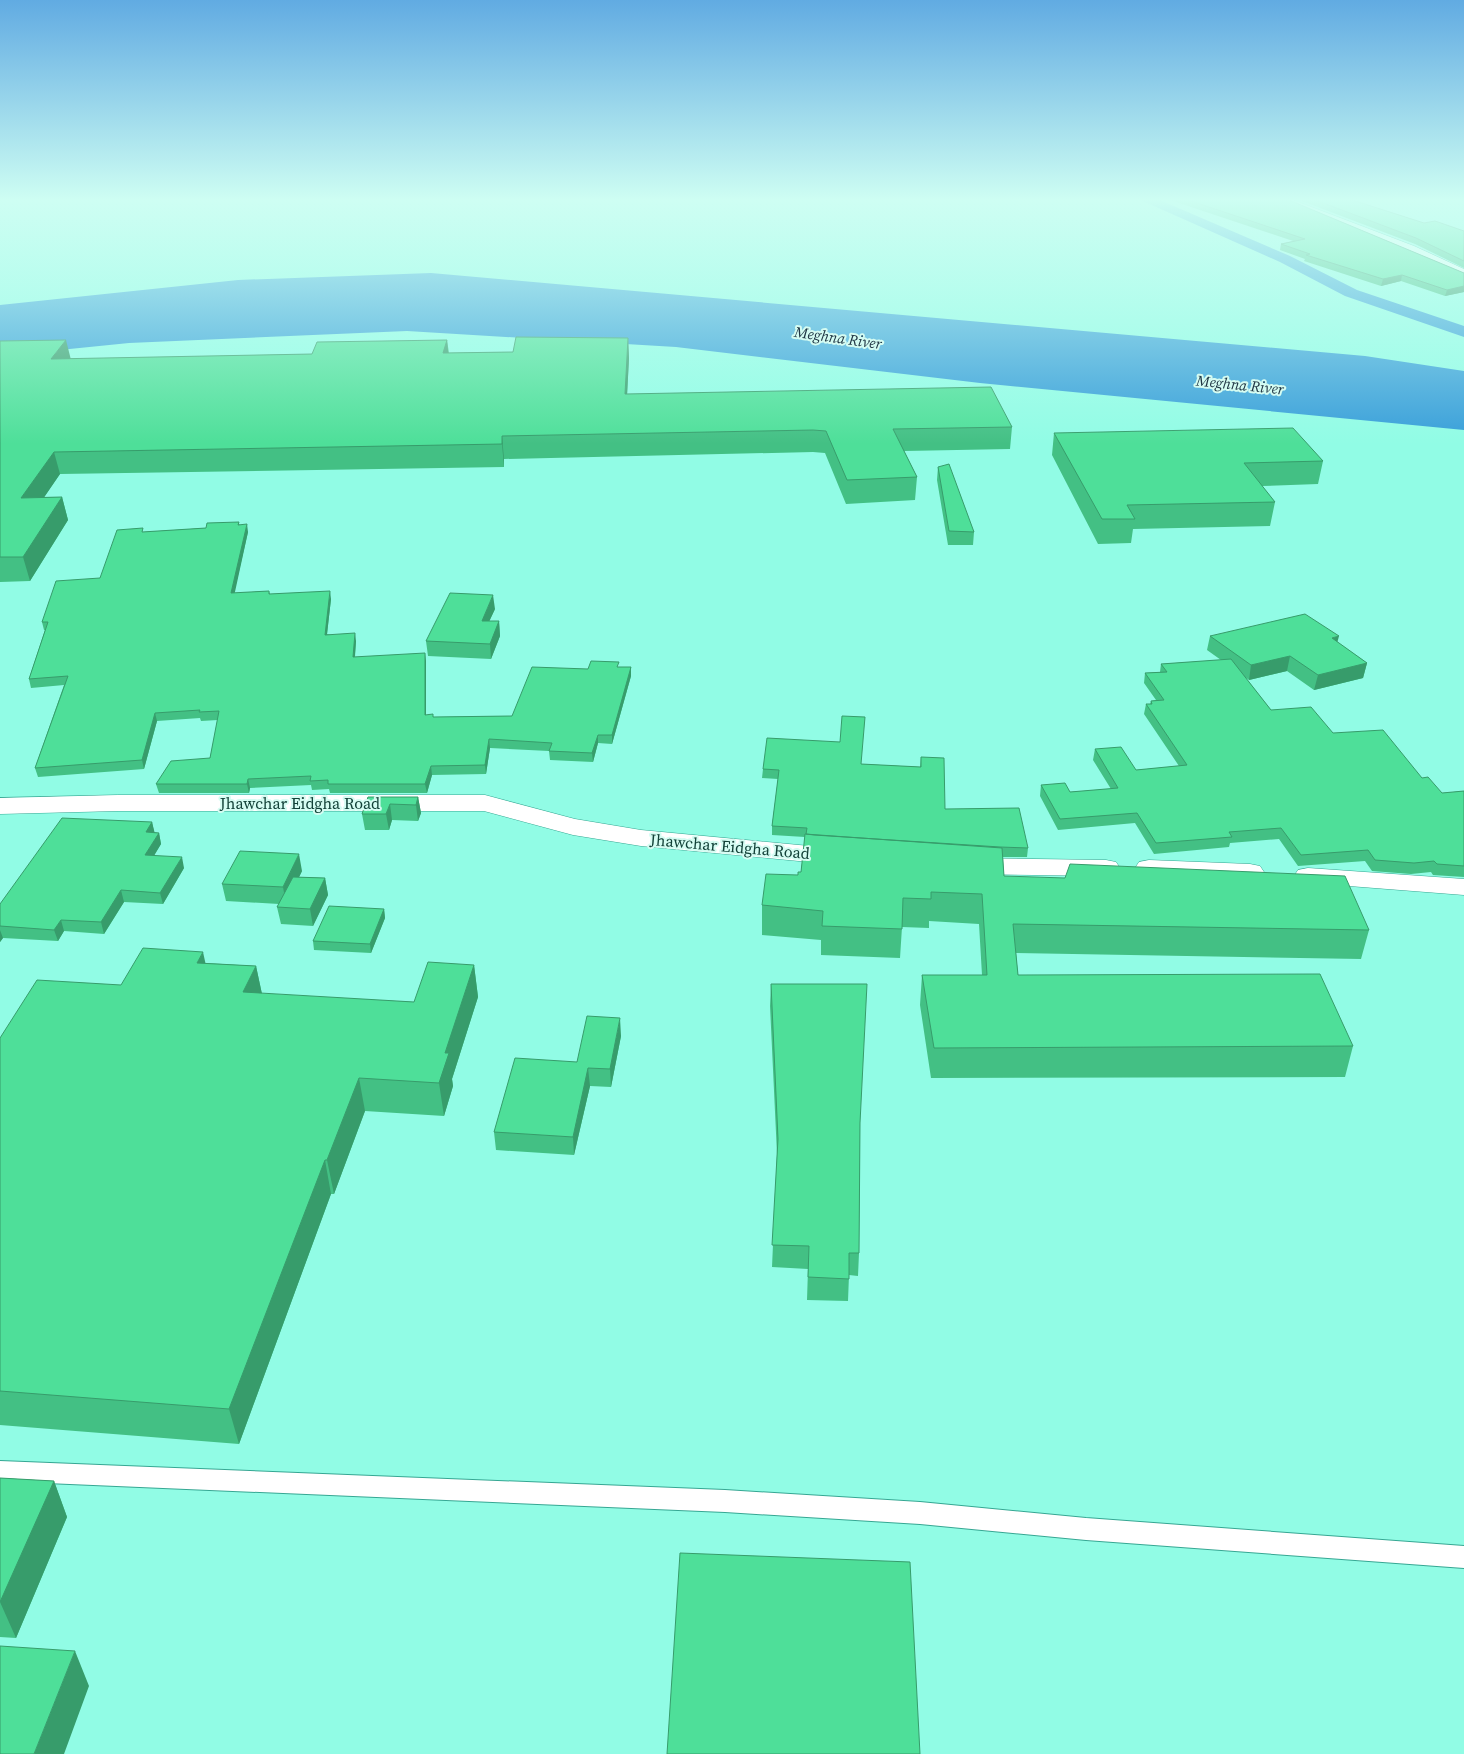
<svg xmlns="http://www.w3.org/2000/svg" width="1464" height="1754" viewBox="0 0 1464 1754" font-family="'Source Serif 4',serif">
	<rect width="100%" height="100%" fill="#91fce5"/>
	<path fill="#379ed9" d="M431 273 1365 356 1464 371V430L980 383 676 347 407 331 129 343 0 356V305L238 280Z"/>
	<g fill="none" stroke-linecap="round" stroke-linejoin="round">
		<path fill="#379ed9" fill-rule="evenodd" d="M1136 198H1155L1290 256 1357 290 1464 326V337L1345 296 1280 262Z"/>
		<g stroke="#36a793" stroke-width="2">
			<path id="lane" d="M0 1461 725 1490 920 1502 1086 1518 1464 1546V1568L1086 1540 920 1524 725 1512 0 1481Z"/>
		</g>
		<g stroke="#36a793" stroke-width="1">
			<path id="street" d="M1270 198H1288L1414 246 1464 269V278Z
				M118 795H485L575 819 641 830 841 849 851 851 855 857 851 863 841 865 641 846 573 835 484 811H118L0 814V798Z
				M966 858 1106 860 1116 862 1120 868 1116 874 1106 876 966 874 956 872 952 866 956 860Z
				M1149 860 1250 864 1260 866 1264 872 1260 878 1250 880 1149 876 1139 874 1135 868 1139 862Z
				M1308 868 1464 879V895L1298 882 1294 876 1298 870Z"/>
		</g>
		<use href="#lane" fill="#fff" fill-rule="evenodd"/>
		<use href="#street" fill="#fff" fill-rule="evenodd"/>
	</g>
	<path fill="#43c084" d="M1164 198H1284L1464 273V292L1445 296 1401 281 1381 286 1304 261 1305 259 1280 250 1281 244 1293 241Z
		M1294 198H1346L1424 223 1464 231V268L1415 244Z
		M628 338 629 358 627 394 1012 427 1010 449 904 451 917 477 915 500 846 504 825 453 813 452 504 459V467L60 474 44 497H62L68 520 30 581 0 582V341L70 359 312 354 447 340 449 353 513 352Z
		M1054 433 1323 461 1318 484 1262 486 1275 502 1270 526 1133 529 1131 543 1098 544 1052 455Z
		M938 467 974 532 973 545H948L937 480Z
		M239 522V524L248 532 234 593 269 591 270 594 331 599 327 634 356 641 355 657 426 661V715L434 717 512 716 588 669 619 667H631V676L612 744 598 743 593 762 550 760 549 751 490 748 486 774 432 775 427 793H330L329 789 312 790 311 785 250 788 249 793H159L156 784 210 758 218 720 201 721 200 718 157 721 144 769 38 777 35 768 64 685 31 688 29 679 45 630H44L42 622 100 578 144 532 206 528Z
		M495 609 489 621H499L500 636 491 659 428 656 426 641Z
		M1210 636 1337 642 1367 663 1363 678 1314 690 1287 671 1249 680 1245 677 1271 710 1333 733 1422 778 1442 793 1464 791V877L1433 875 1431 872 1411 874 1372 871 1365 861 1298 866 1279 839 1230 843 1229 847 1154 854 1135 823 1058 830 1040 796 1041 785 1070 792 1111 789 1093 760 1095 749 1136 770 1179 766 1144 714 1146 704H1150L1151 701 1156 700 1144 683 1145 673 1160 672 1161 664 1221 660 1207 650Z
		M921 757 945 809 1028 848 1027 857H1003L1004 876 1369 930 1361 959 1016 953 1018 975 1353 1046 1345 1077 931 1078 920 1005 922 975H982L979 924 929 921V928L902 927 900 958 821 955V940L762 935V905L801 872 805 837 772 835V826L778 779 762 778 763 769 861 764 920 767Z
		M368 797H418L421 813 418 821 392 820 389 830H365L362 814Z
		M152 822 154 832 159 833 161 844 154 855 184 868 163 904 124 902 104 934 64 931 58 941 3 938 0 942V904Z
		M302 871 299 877 325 878 328 895 313 926 281 924 277 907 279 904 226 901 222 884Z
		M384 909 385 918 371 953 314 950 313 941Z
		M206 963 256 966 262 994 414 1002 474 965 478 997 452 1079 453 1086 444 1116 365 1111 334 1194H331L239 1444 0 1425V1038Z
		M771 984 860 1123 859 1253 858 1276 849 1275 848 1301 807 1300 808 1269 772 1267 777 1154 770 1006Z
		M621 1036 611 1087 590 1086 574 1155 496 1150 494 1132 577 1062Z
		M0 1478 54 1481 67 1517 16 1638 0 1637Z"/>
	<path fill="#379c6b" d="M1402 275 1401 281 1381 286 1383 279Z
		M1464 286V292L1445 296 1447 290Z
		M628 338 629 358 626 416 625 394Z
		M66 340 71 360 51 359Z
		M447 340 449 361 443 353Z
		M502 436 504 459V467L502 444Z
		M54 452 60 474 28 521 21 498Z
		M62 497 68 520 30 581 23 557Z
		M247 524 248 532 233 601 231 593Z
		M330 591 331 599 326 643 325 635Z
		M493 595 495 609 483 635 482 621Z
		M499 621 500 636 491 659 490 644Z
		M355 633 356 641 354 666 353 657Z
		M1339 636 1335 651 1332 638Z
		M425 653 426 661V724L425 715Z
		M1290 656 1287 671 1249 680 1251 665Z
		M1367 663 1363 678 1314 690 1318 675Z
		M631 667V676L612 744V735Z
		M155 713 157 721 144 769 142 760Z
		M598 735V743L593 762 592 753Z
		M489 739 490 748 486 774 485 765Z
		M431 766 432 775 427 793 425 784Z
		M248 779 250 788 249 793 247 784Z
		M418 797 421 813 418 821 416 805Z
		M390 804 392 820 389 830 386 814Z
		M152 822 155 834 146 832Z
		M159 833 161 844 148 866 145 855Z
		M299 854 302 871 286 904 283 887Z
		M182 857 184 868 163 904 160 893Z
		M325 878 328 895 313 926 310 909Z
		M121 890 124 902 104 934 101 922Z
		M384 909 385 918 371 953 370 944Z
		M61 920 64 931 58 941 54 930Z
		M0 930 3 938 0 942Z
		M203 952 210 984 197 963Z
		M474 965 478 997 452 1079 453 1086 444 1116 439 1083 445 1053Z
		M256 966 263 999 243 992Z
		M620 1018 621 1036 611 1087 610 1069Z
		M588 1068 590 1086 574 1155 573 1137Z
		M359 1078 365 1111 334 1194 327 1160Z
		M325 1160 331 1194 239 1444 229 1409Z
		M54 1481 67 1517 16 1638 0 1602Z
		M75 1651 89 1686 64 1754H34Z"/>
	<path fill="#4edf99" stroke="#379c6b" d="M1182 198H1284L1464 273V286L1447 290 1402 275 1383 279 1306 255 1310 254 1281 244 1305 239Z
		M1310 198H1346L1424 223 1435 221 1464 231V261L1416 238Z
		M516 337 628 338 625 394 991 387 1012 427 893 429 917 477 847 480 826 431 813 430 502 436V444L54 452 21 498 62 497 23 557H0V341L66 340 51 359 312 354 317 342 447 340 443 353 513 352Z
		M1293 428 1323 461 1244 463 1275 502 1127 505 1135 519H1102L1054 433Z
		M949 464 974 532 949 531 938 467Z
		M239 522 238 525 247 524 231 593 269 591V594L330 591 325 635 355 633 353 657 425 653V715L433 714V717L512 716 532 667 588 669 591 661 619 662 617 667H631L612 735H598L592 753 549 751 552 743 489 739 485 765 431 766 425 784H328V780L310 781 311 776 248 779 247 784H156L171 761 210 758 219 711 199 712 200 710 155 713 142 760 35 768 68 676 29 679 48 622H42L56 581 100 578 117 530 143 528 142 532 206 528 207 523Z
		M450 593 493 595 482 621H499L490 644 426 641Z
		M1305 614 1339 636 1332 638 1367 663 1318 675 1290 656 1251 665 1210 636Z
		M1231 659 1271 710 1311 707 1333 733 1383 730 1422 778 1428 777 1442 793 1464 791V866L1437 864 1434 861 1414 863 1375 860 1368 850 1301 855 1281 828 1229 832 1232 837 1156 843 1137 813 1060 819 1041 785 1065 783 1070 792 1118 788 1095 749 1121 747 1136 770 1187 765 1146 704H1152L1151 701 1164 700 1145 673 1167 672 1161 664Z
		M842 716 865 717 861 764 921 767V757L944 758 945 809 1019 808 1028 848 1000 847 814 835 806 834 807 828 772 826 779 770 763 769 767 738 840 742Z
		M368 797H418L416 805 390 804 386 814H362Z
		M62 818 152 822 146 832 159 833 145 855 182 857 160 893 121 890 101 922 61 920 54 930 0 926V904Z
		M805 834 1002 848 1004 876 1065 878 1070 864 1345 876 1369 930 1013 924 1018 975 1320 974 1353 1046 934 1048 922 975H987L982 894 931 892V899L903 898 902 929 822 926 823 911 762 905 766 874 798 875V872H801Z
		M240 851 299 854 283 887 222 884Z
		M293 877 325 878 310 909 277 907Z
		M329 906 384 909 370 944 313 941Z
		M143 948 203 952 197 963 256 966 243 992 414 1002 428 962 474 965 445 1053H449L439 1083 359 1078 327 1160H325L229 1409 0 1391V1038L37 980 121 985Z
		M771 984H867L860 1123 859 1253H849V1279L808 1277 809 1246 772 1245 778 1139Z
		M587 1016 620 1018 610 1069 588 1068 573 1137 494 1132 515 1058 577 1062Z
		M0 1478 54 1481 0 1602Z
		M680 1553 910 1562 920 1754H667Z
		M0 1646 75 1651 34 1754H0Z"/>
	<linearGradient id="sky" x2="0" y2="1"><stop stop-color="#61abe2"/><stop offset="0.45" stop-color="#cefef3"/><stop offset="1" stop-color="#cefef3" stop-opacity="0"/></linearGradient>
	<rect width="1464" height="444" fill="url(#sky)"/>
	<g text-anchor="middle" stroke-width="4" stroke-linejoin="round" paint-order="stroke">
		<g font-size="15" font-style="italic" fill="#203644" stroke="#d5fcf2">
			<text transform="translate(838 338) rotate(8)" y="5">Meghna River</text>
			<text transform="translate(1240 385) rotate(6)" y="5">Meghna River</text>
		</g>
		<g font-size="16" fill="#114037" stroke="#d5fcf2">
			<text x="300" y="809">Jhawchar Eidgha Road</text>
			<text transform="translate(730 846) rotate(5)" y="6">Jhawchar Eidgha Road</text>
		</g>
	</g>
</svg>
